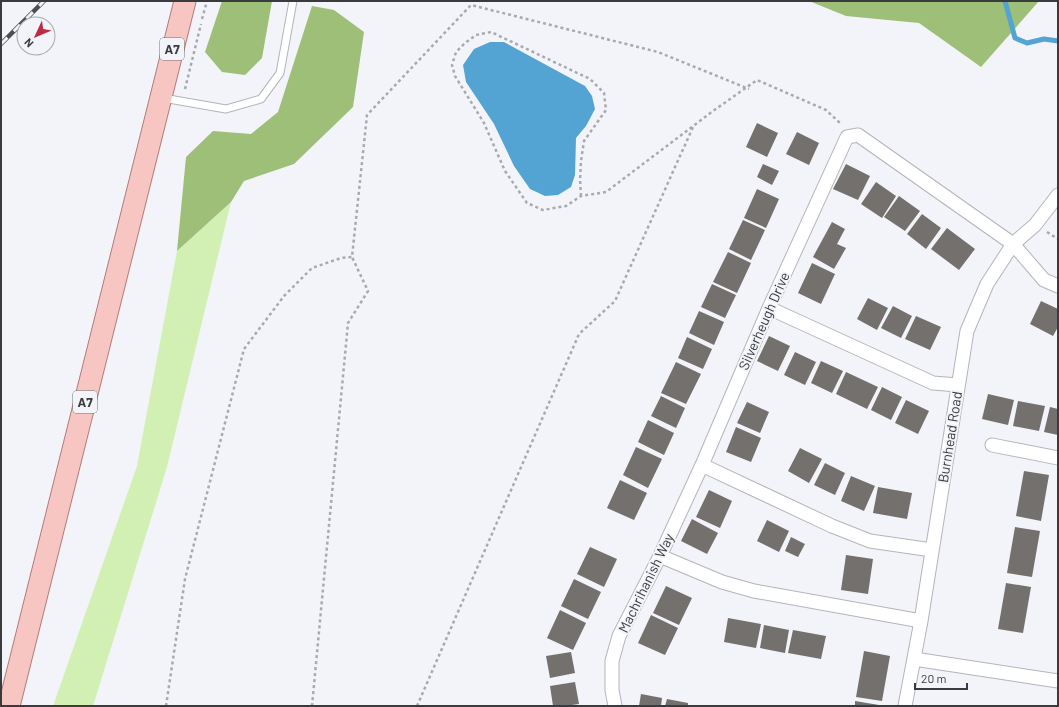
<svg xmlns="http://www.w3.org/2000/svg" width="1059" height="707" viewBox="0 0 1059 707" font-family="Barlow,sans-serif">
	<rect width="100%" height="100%" fill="#f2f4f9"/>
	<path fill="#d3f0b4" d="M231 202 167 467 93 706H53L137 466 177 251Z"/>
	<path fill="#9dbf77" d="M222 1H272L262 58 245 75 222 72 205 52Z
		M809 1H1039L981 67 919 23 846 16Z
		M312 6 334 10 364 32 353 107 294 164 244 181 231 202 177 251 186 157 213 131 251 134 278 112Z"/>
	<path fill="#54a4d3" d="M490 42H504L585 86 592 96 595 109 586 126 576 138 575 175 571 187 558 195 545 196 530 189 514 166 494 124 466 82 463 65 474 49Z"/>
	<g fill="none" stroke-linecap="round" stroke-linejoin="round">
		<path stroke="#54a4d3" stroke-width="5" d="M1005 1 1015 38 1027 43 1044 39 1058 41"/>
	</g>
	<path fill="#74706d" d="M757 123 778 133 767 157 746 147Z
		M797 132 819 143 809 165 786 154Z
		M763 164 779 171 772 185 757 177Z
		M846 164 870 176 858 200 833 189Z
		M876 182 896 196 882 218 861 204Z
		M757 189 779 199 766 228 744 218Z
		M899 196 920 211 905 231 884 217Z
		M922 214 941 228 926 249 907 234Z
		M743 220 765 230 751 260 729 249Z
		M832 222 845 229 837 244 846 248 834 269 813 257Z
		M947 228 975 249 959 270 931 249Z
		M728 252 751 263 737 293 713 282Z
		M812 263 835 274 821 304 798 293Z
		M712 284 736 295 725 318 701 307Z
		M868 298 888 308 877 330 857 319Z
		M1041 301 1058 309V327L1053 336 1030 324Z
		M893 306 912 316 901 338 881 328Z
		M699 311 724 322 714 345 689 333Z
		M916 316 941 327 930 350 905 339Z
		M769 336 790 346 778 371 757 361Z
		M687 337 712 349 703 369 678 358Z
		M795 352 816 362 805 385 784 375Z
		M821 361 843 371 832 393 811 383Z
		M676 362 701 374 686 404 661 393Z
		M846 372 878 387 867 409 836 394Z
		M882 387 902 397 891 420 871 410Z
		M988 394 1014 400 1008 425 982 419Z
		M661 396 685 408 676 428 651 416Z
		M906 400 929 411 918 434 895 423Z
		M1018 401 1045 406 1039 431 1013 426Z
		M747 402 769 412 760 433 737 423Z
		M1050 407 1058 409V435L1044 432Z
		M648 420 674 433 664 455 638 442Z
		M736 427 761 438 751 462 726 452Z
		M636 447 662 459 648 488 623 475Z
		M800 448 822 459 809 483 788 471Z
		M825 463 845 473 835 495 814 485Z
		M1024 471 1049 475 1041 521 1016 516Z
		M851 476 875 486 864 511 841 501Z
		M620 480 647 493 634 520 607 508Z
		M878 487 912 493 907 519 873 513Z
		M709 490 732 501 720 528 696 517Z
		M692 519 718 533 707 554 681 541Z
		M767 520 789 531 779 552 757 541Z
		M1015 527 1040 531 1032 577 1007 573Z
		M791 537 805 544 798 557 785 551Z
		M590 547 617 559 604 587 577 574Z
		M846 555 873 559 868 594 841 590Z
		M574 579 601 592 588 619 561 606Z
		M1006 583 1031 587 1023 633 998 629Z
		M666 586 692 598 679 625 653 613Z
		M560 610 586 623 573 650 547 638Z
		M651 615 678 628 665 655 638 643Z
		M728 618 761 624 756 648 724 642Z
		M764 625 789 630 785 653 760 648Z
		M793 630 826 636 821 659 788 653Z
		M864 651 890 656 882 701 856 697Z
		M571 652 575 673 550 678 546 656Z
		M575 682 579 704 565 706H553L550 686Z
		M641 694 662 698 661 706H639Z
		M667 699 688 703V706H665Z
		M855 701 879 705V706H855Z"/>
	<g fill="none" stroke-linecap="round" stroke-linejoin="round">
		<g stroke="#b3b5ba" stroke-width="9">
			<path id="lane" d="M163 98 226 109 261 99 280 73 293 1"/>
		</g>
		<g stroke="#b3b5ba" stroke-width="15">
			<path id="street" d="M769 308 933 383 958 385
				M992 445 1058 458
				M702 465 832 526 870 541 932 550
				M660 556 722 582 754 591 921 621
				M914 659 1058 681
				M615 706 612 690V661L619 636 660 556 702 465 769 308 847 137 858 135 1013 244 1044 280 1058 286
				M905 706 921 621 967 331 987 284 1013 244 1035 225 1058 195"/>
		</g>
		<g stroke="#b27d79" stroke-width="23">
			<path id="primary" d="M9 706 185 1"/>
		</g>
		<path stroke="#a8aaae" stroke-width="2.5" stroke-dasharray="3 3" stroke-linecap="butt" d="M202 19 207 1
			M185 89 201 24
			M581 196 580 180 581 161 584 141 606 110 604 93 590 79 491 32 476 35 465 43 456 52 452 65 455 76 484 123 505 171 527 203 543 210 566 206 581 196 606 192 713 111 757 80 826 110 841 124
			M1047 232 1058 239
			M166 706 185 579 244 349 284 296 312 268 341 258 352 257 367 115 471 5 658 52 749 89
			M312 706 348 323 368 291 352 257
			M417 706 579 334 615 301 693 127"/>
		<use href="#lane" stroke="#fff" stroke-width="7"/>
		<use href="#street" stroke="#fff" stroke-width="13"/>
		<use href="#primary" stroke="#f8c6c2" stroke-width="21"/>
		<g stroke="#4d4e50" stroke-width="4.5">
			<path id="rail" d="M1 44 44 1"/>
		</g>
		<use href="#rail" stroke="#f2f4f9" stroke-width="3" stroke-dasharray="9" stroke-linecap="butt"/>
	</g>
	<g text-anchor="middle" stroke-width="4" stroke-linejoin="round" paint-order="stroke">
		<g fill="#f2f4f9" stroke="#717275" stroke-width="1">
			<rect x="160" y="38" width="24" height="22" rx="3"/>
			<rect x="73" y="391" width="24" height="22" rx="3"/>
		</g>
		<g font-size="13" font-weight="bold" fill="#3a3b3d">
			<text x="172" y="54">A7</text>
			<text x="85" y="407">A7</text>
		</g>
		<g font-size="14" fill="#3a3b3d" stroke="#f2f4f9">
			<text transform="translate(764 321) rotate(-66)" y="5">Silverheugh Drive</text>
			<text transform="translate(950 437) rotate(-81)" y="5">Burnhead Road</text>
			<text transform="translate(646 583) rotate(-64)" y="5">Machrihanish Way</text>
		</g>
	</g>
	<rect width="1059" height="707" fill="none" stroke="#3a3b3d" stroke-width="4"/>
	<g transform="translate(36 36) rotate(226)"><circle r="19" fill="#f2f4f9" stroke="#a8aaae"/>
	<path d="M0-3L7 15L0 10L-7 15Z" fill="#bc2b43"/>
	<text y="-6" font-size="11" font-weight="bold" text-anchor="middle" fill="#3a3b3d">N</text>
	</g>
	<path d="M915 683v6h52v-6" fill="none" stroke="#3a3b3d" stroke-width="2"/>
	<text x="921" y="683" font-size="12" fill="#3a3b3d" stroke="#f2f4f9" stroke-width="3" paint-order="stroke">20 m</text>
</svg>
